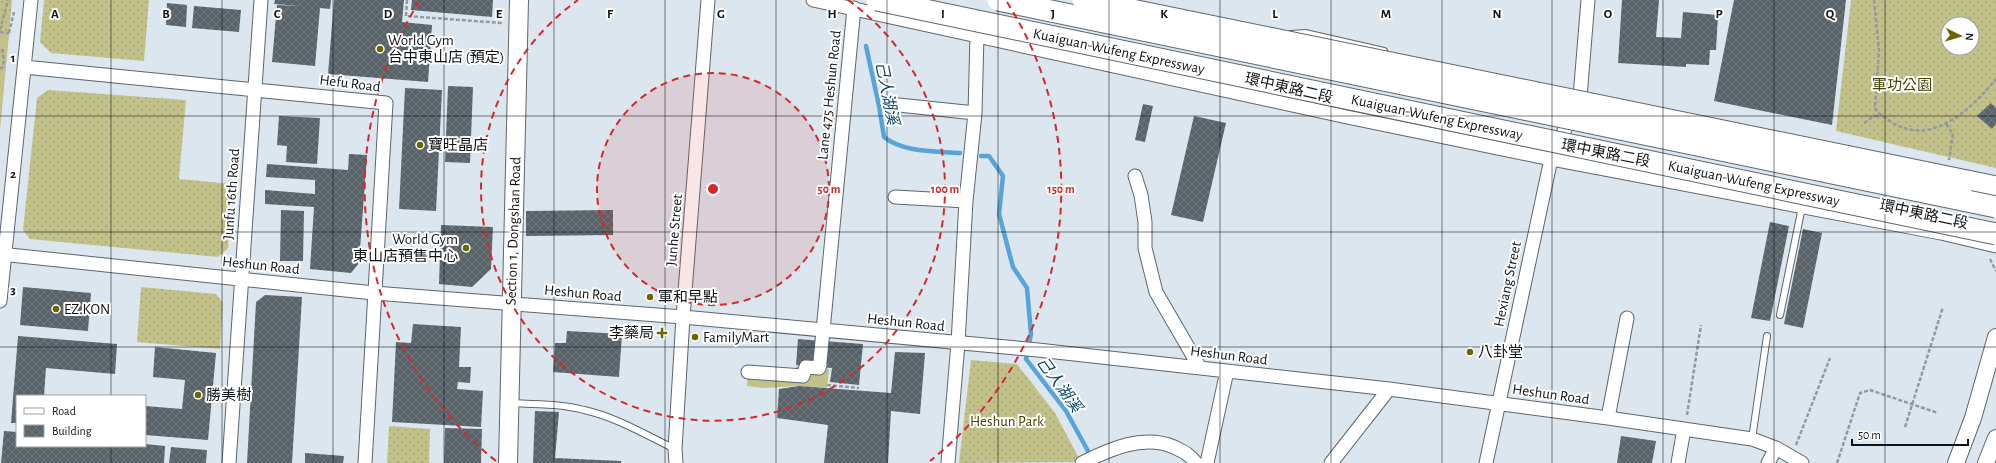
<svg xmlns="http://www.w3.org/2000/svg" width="1996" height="463" viewBox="0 0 1996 463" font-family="'Alegreya Sans','Noto Sans TC',sans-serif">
	<defs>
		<pattern id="grass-dots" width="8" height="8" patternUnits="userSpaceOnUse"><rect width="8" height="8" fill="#c2c189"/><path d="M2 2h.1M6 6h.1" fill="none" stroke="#a6a576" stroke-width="1.8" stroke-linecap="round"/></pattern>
		<pattern id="building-cross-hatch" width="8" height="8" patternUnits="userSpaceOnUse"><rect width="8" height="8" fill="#59636a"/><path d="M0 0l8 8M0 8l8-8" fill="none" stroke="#70787e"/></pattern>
	</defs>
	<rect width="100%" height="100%" fill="#dbe6ee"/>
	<path fill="url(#grass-dots)" fill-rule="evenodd" d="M0 0H12L0 128Z
		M44 0H149L144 61 51 53 40 42Z
		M1851 0H1996V168L1836 131ZM1948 24H1972V48H1948Z
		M48 90 186 100 179 179 232 184 228 248 218 257 30 239 23 230 37 98Z
		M141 287 216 294 223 303 220 349 137 342Z
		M971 360 1017 364 1055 413 1081 462 959 463Z
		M389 426 430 429 429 463H387Z"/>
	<path fill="#c2c189" d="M0 32 9 33 0 128Z
		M796 366 829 369 827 388 799 386 764 388 747 386 748 369 796 371Z"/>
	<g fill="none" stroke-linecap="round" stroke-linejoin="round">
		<path stroke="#57a4d9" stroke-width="4.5" d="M866 46 879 106 884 137C904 153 936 151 960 153
			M981 156H989L1003 176 999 214 1013 267 1027 288 1031 334 1026 359 1066 411 1088 451"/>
	</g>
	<path fill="url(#building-cross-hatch)" d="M275 0H331L330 9 320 8 315 66 272 62 277 5 301 6 274 4Z
		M334 0H404L402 22 432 25 428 82 328 74Z
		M412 0H493L492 17 411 10Z
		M1622 0H1659L1656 37 1681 38 1683 12 1718 15 1716 50H1710L1709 65 1686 64V67L1618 63Z
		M1734 0H1846L1832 125 1714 101Z
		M167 3 187 5 186 27 166 25Z
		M194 6 241 10 239 32 192 28Z
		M448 86 473 87 470 163 445 162Z
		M405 88 442 90 436 211 399 209Z
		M1991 103 1996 108V124L1992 129 1977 116Z
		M1143 104 1153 106 1145 142 1135 140Z
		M279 116 320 118 317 164 286 162 287 146 277 145Z
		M1194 116 1226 123 1203 222 1171 215Z
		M349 154 367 155 359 263 351 273 310 269 314 207 265 204V190L315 194V180L266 177 267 164 348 170Z
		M281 210 304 211 303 261H280Z
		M613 210V235L526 236V211Z
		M1770 222 1789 226 1770 321 1751 318Z
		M441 225 493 227 491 269 472 287 439 284Z
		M1803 229 1822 233 1803 328 1784 324Z
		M23 287 91 293 88 331 20 325Z
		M265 295 302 297 292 463H247L256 302Z
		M413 324 461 327 459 367H471L470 383 458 382 457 389 483 391 481 427 392 422 396 342 411 343Z
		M567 331 622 334 619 377 553 372 555 343H566Z
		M18 336 117 344 115 374 46 368 44 396H17V423H11Z
		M798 339 863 344 859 385 830 382 832 368 796 365Z
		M155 347 216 353 208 440 145 435V406L182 409 185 380 153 377Z
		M895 352 925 353 920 414 891 411 888 463H824L828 425 777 418 779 389 799 386 891 393Z
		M535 411 559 412 555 458 621 461V463H533Z
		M445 428 482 429 481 463H444Z
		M4 431 17 432V446H145V444L165 446 164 463H1Z
		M1621 436 1656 441 1652 463H1617Z
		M171 447 207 450 206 463H169Z
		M305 453 344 456 343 463H305Z"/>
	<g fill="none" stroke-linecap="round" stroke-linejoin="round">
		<g stroke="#5d666e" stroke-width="8">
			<path id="service" d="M1291 34 1305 33 1384 51
				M1780 315 1802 207
				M511 403C535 404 561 404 584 410 616 417 646 435 675 449
				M1752 439 1767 336"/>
		</g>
		<g stroke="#5d666e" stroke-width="15">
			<path id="minor" d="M813 0 1347 117 1551 159 1941 233 1996 246
				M24 67 386 103 365 463
				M889 104 975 113
				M1135 176 1141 195 1145 222V248L1156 292 1200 368
				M895 197 966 201
				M0 254 374 293 683 317 1038 350 1389 389 1608 418 1752 439 1776 448 1802 463
				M0 301 31 0
				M820 362 854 8
				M748 372 803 376 806 367 819 368 820 365
				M1608 418 1627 318
				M229 463 261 0
				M676 463 675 449 683 317 708 0
				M948 463 958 343 966 201 975 113 977 35
				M1082 463C1110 449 1143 434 1174 447 1184 452 1189 454 1196 463
				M1207 463 1227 371
				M1331 463 1389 389
				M1486 463 1551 159 1580 97 1588 0
				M1678 463 1684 429
				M1768 463 1776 448"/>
		</g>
		<g stroke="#5d666e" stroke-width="18">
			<path id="tertiary" d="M1956 463 1973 418 1996 337
				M1986 463 1996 438"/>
		</g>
		<g stroke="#5d666e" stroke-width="20">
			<path id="secondary" d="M508 463 519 0"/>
		</g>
		<g stroke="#5d666e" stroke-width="23">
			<path id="trunk" d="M1967 181 1996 187"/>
		</g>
		<path stroke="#919aa0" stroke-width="2.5" stroke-dasharray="4 2" stroke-linecap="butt" d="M407 0 406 16 502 23
			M1874 0 1879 50 1875 108C1879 116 1886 118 1893 123 1933 147 1972 108 1996 79
			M0 30 8 0
			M0 32 9 33
			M9 33 14 12
			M0 69 3 67 4 59 2 49
			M1864 123 1871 118 1879 115
			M1946 124 1953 134 1949 160
			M1990 259 1996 271
			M827 385 859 388
			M1687 415 1701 325
			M1905 427 1943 307
			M1796 445 1830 358
			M1837 463 1860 393 1870 390 1938 413"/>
		<use href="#service" stroke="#fff" stroke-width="6"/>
		<use href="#minor" stroke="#fff" stroke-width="13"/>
		<use href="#tertiary" stroke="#fff" stroke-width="16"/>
		<use href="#secondary" stroke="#fff" stroke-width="18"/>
		<use href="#trunk" stroke="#fff" stroke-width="21"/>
		<g stroke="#5d666e" stroke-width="23" stroke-linecap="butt">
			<path id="trunk-bridge" d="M877 0 1996 234
				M998 0 1996 207
				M1083 0 1967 181"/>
		</g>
		<use href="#trunk-bridge" stroke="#fff" stroke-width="21"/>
	</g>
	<path fill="none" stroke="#101417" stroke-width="1" stroke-opacity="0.55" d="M111 0V396M222 0V463M333 0V463M444 0V463M554 0V463M665 0V463M776 0V463M887 0V463M998 0V463M1109 0V463M1220 0V463M1331 0V463M1442 0V463M1552 0V463M1663 0V463M1774 0V463M1885 0V463M0 116H1996M0 232H1996M0 347H1996M111 446V463"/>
	<circle cx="713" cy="189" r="116" fill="#d62828" fill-opacity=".12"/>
	<g fill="none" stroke="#d62828" stroke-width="2" stroke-dasharray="7 5">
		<circle cx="713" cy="189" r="116"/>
		<path d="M848 0A232 232 0 1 1 578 0"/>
		<path d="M496 461A348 348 0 0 1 419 2M1007 2A348 348 0 0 1 930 461"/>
	</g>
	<g fill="#6a6700" stroke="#fff" stroke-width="1.5">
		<circle cx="380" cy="49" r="4"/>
		<circle cx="420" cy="145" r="4"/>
		<circle cx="466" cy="248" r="4"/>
		<circle cx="650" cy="297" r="4"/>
		<circle cx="56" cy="309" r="4"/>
		<path d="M660 327h4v4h4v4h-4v4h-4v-4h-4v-4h4z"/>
		<circle cx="695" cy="337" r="4"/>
		<circle cx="1470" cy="352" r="4"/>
		<circle cx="198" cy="395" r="4"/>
	</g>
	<g text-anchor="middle" stroke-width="4" stroke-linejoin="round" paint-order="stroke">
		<g font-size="15" fill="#101417" stroke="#fff" text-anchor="start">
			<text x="388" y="45">World Gym<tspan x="388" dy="17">台中東山店 (預定)</tspan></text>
			<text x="428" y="150">寶旺晶店</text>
			<text x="458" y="244" text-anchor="end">World Gym<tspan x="458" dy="17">東山店預售中心</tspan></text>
			<text x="658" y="302">軍和早點</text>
			<text x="64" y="314">EZ.KON</text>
			<text x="654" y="338" text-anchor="end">李藥局</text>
			<text x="703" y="342">FamilyMart</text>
			<text x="1478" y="357">八卦堂</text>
			<text x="206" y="400">勝美樹</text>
		</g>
		<g font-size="15" fill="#101417" stroke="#fff">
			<text transform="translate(1119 51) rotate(12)" y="5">Kuaiguan-Wufeng Expressway</text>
			<text transform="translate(350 83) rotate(7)" y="5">Hefu Road</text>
			<text transform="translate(1289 88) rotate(13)" y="5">環中東路二段</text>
			<text transform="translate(829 95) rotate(-84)" y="5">Lane 475 Heshun Road</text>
			<text transform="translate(1437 117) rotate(12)" y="5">Kuaiguan-Wufeng Expressway</text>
			<text transform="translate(1606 153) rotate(11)" y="5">環中東路二段</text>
			<text transform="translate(1754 183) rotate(12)" y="5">Kuaiguan-Wufeng Expressway</text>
			<text transform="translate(231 194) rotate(-86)" y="5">Junfu 16th Road</text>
			<text transform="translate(1924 214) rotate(12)" y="5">環中東路二段</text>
			<text transform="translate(674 230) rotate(-85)" y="5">Junhe Street</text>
			<text transform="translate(513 231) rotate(-88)" y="5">Section 1, Dongshan Road</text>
			<text transform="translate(261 265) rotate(6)" y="5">Heshun Road</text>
			<text transform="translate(1507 284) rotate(-78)" y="5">Hexiang Street</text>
			<text transform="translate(583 293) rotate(5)" y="5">Heshun Road</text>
			<text transform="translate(906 322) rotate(6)" y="5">Heshun Road</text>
			<text transform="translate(1229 355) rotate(7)" y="5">Heshun Road</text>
			<text transform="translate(1551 394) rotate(8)" y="5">Heshun Road</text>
		</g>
		<g font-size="15" fill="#484500" stroke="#fff">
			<text x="1902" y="90">軍功公園</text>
			<text x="1007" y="426">Heshun Park</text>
		</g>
		<g font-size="16" font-style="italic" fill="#064569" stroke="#fff">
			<text transform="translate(888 93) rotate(79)" y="6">己人湖溪</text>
			<text transform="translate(1060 384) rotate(54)" y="6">己人湖溪</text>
		</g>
	</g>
	<g font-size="13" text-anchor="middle" font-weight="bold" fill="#101417" stroke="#fff" stroke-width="4" stroke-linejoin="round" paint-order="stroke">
		<text x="55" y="18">A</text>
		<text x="166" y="18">B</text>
		<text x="277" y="18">C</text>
		<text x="388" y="18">D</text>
		<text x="499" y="18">E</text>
		<text x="610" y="18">F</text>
		<text x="721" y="18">G</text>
		<text x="832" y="18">H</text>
		<text x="943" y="18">I</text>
		<text x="1053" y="18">J</text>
		<text x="1164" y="18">K</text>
		<text x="1275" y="18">L</text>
		<text x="1386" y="18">M</text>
		<text x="1497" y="18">N</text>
		<text x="1608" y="18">O</text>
		<text x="1719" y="18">P</text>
		<text x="1830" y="18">Q</text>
		<text x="13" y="62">1</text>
		<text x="13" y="178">2</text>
		<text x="13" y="294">3</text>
	</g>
	<circle cx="713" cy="189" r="6" fill="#d62828" stroke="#fff" stroke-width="2"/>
	<g font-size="12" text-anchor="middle" font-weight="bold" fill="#d62828" stroke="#fff" stroke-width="4" stroke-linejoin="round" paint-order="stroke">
		<text x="829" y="193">50 m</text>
		<text x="945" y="193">100 m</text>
		<text x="1061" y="193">150 m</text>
	</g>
	<rect x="16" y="395" width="130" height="52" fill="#ffffff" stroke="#9fa1a2"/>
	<rect x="24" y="408" width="20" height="6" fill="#ffffff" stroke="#9fa1a2"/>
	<text x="52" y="415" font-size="12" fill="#101417">Road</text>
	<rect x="24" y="425" width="20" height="12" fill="url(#building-cross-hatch)" stroke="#9fa1a2"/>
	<text x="52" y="435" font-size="12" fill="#101417">Building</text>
	<g transform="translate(1960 36) rotate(95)"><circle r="19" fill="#ffffff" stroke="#9fa1a2"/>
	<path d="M0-3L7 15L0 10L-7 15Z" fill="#6a6700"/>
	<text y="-6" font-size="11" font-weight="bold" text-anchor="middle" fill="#101417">N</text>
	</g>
	<path d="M1852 439v6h116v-6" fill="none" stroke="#101417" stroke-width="2"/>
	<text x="1858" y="439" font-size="12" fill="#101417" stroke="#ffffff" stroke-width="3" paint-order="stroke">50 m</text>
</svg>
